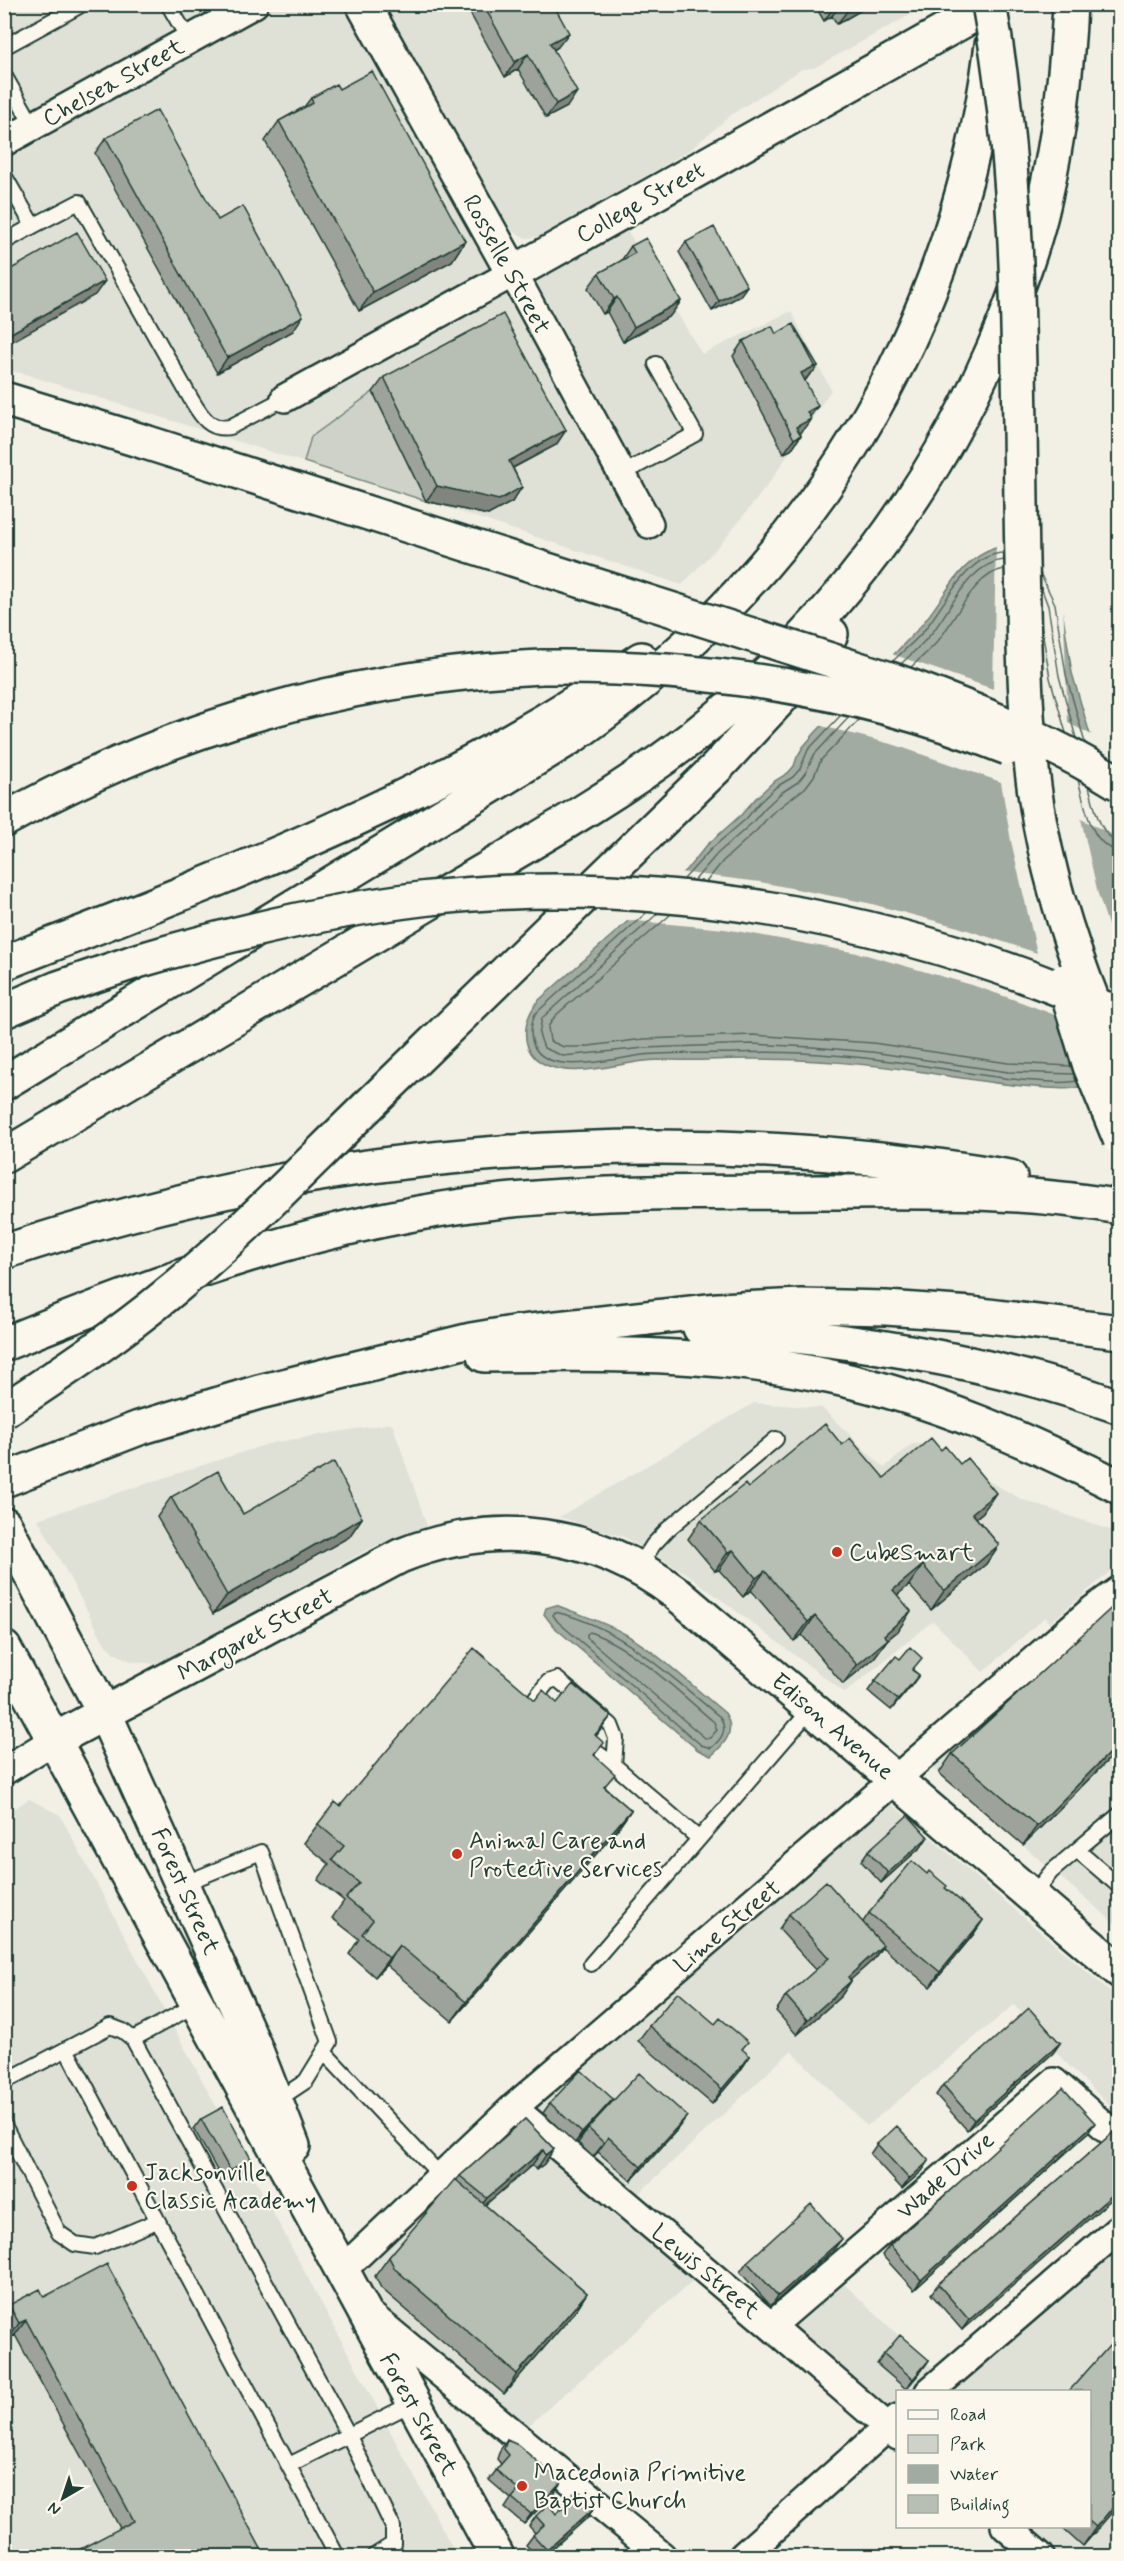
<svg xmlns="http://www.w3.org/2000/svg" width="1124" height="2561" viewBox="0 0 1124 2561" font-family="Mynerve,sans-serif">
	<rect width="100%" height="100%" fill="#f2f0e5"/>
	<filter id="ink" filterUnits="userSpaceOnUse"><feTurbulence type="fractalNoise" baseFrequency=".0167" numOctaves="2"/><feDisplacementMap in="SourceGraphic" scale="12" xChannelSelector="R" yChannelSelector="G"/><feConvolveMatrix kernelMatrix="1 2 1 2 8 2 1 2 1" color-interpolation-filters="sRGB"/></filter>
	<g filter="url(#ink)">
		<path fill="#e0e1d6" d="M4 5H342L503 294 624 225 702 354 791 311 831 390 770 482 726 538 682 585 426 501 21 373 5 370Z
			M380 5H928L814 68 802 69 731 115 690 150 543 237 526 238 514 232 502 221Z
			M754 1403 822 1408 884 1468 912 1444H922L1021 1499 1119 1533V1564L1050 1623 1045 1617 983 1672 933 1621 845 1693 687 1574 624 1537 559 1517Z
			M392 1423 427 1526 369 1549 169 1660 153 1664 131 1661 114 1653 105 1644 38 1519 271 1443Z
			M1107 1614 1119 1624V1927L933 1769Z
			M29 1799 60 1815 457 2556H5L4 1815Z
			M888 1801 1119 1999V2115L1065 2062 1014 2005 867 2126 791 2051 618 2213 695 2279 510 2442 410 2364 359 2265 514 2123Z
			M1119 2240V2556H1058L1022 2527 1090 2526V2392H898L897 2424 791 2330 844 2284 952 2386Z"/>
		<path fill="#cfd2c8" stroke="#77887e" stroke-width="1.5" d="M373 392 426 501 304 462 311 437Z"/>
		<path fill="#a2aba1" stroke="#6e7f75" stroke-width="1.5" d="M998 547 1061 603 1072 673 1119 834V1057C1106 1068 1092 1085 1075 1088 1062 1090 1047 1088 1034 1087 994 1084 956 1077 917 1071 848 1061 778 1057 708 1060 687 1061 666 1059 645 1061 614 1064 575 1078 546 1065 518 1052 522 1020 539 1000L689 867 707 845 741 815 755 799 773 782 788 773 794 766 797 757 803 747 815 733C849 698 886 664 919 628 946 598 957 560 998 547Z
			M556 1605C579 1614 604 1622 625 1634 661 1655 693 1687 725 1713 736 1731 726 1743 711 1756L698 1750 553 1626 544 1614 546 1608Z"/>
		<path fill="#f2f0e5" d="M996 544H1011L1026 548 1050 570 1058 586 1063 600 1068 723 1092 735 1120 826 1119 838 1081 819 1098 894 1119 959 1120 1062 1089 1086 1081 1089 1055 1015 1021 1002 972 985 863 954 725 929 625 920 679 872 760 882 868 903 958 927 1037 953 1011 841 1001 782 895 745 818 725 889 653 993 689Z"/>
		<g fill="none" stroke-linecap="round" stroke-linejoin="round">
			<path stroke="#536960" stroke-width="1.5" d="M1040 573 1055 604 1066 675 1085 743
				M1041 587 1048 606 1059 676 1076 738
				M1041 624 1050 678 1066 733
				M893 661C904 650 917 640 926 628 945 604 969 553 1004 553
				M901 664C911 654 922 645 931 634 951 610 969 563 1004 560
				M911 667C920 659 930 650 938 641 956 619 974 574 1004 569
				M1078 780C1085 803 1090 849 1120 850
				M1089 787C1094 803 1099 839 1120 841
				M684 879 711 849 746 819 759 803 776 787 793 777 800 769 808 750 841 715
				M694 881 717 854 751 824 765 808 781 793 798 782 806 772 814 755 849 717
				M706 882 723 861 757 830 771 814 805 788 814 776 821 760 859 720
				M646 913 535 1014C531 1023 530 1030 532 1040 540 1080 616 1058 643 1055 673 1052 704 1054 734 1053 795 1050 859 1056 919 1065 959 1071 996 1079 1036 1081 1050 1082 1063 1084 1077 1081
				M657 914 542 1018 539 1034 544 1048 563 1056 645 1048 752 1044 812 1047 872 1052 1008 1072 1074 1074
				M670 915 555 1016 548 1027 550 1041 564 1047H581L644 1039 753 1035 873 1043 1008 1063 1071 1066
				M555 1612C620 1626 670 1676 720 1717 728 1730 722 1739 711 1748L701 1745 558 1622 553 1615Z
				M590 1632C637 1650 676 1690 714 1722L717 1730 710 1738H705L587 1638V1634Z"/>
			<g stroke="#1f3d34" stroke-width="18">
				<path id="service" d="M168 4 189 40
					M4 47 79 6
					M4 75 33 126
					M4 175 33 226 79 202 191 399C200 414 209 431 230 427L285 398
					M4 242 33 226
					M622 474 695 434 656 364
					M638 1568 653 1545 668 1529 776 1439
					M547 1712 539 1706 536 1697 548 1682 557 1679 611 1725 616 1738 614 1765 698 1838
					M588 1746 614 1765
					M1077 1850 1120 1814
					M183 1884 261 1852 330 2042 306 2081 276 2101
					M1032 1896 1051 1872 1077 1850 1120 1887
					M591 1964 812 1708
					M133 2039 197 2004
					M66 2049 337 2556
					M324 2052 441 2176
					M4 2082 110 2026 123 2031 133 2039 348 2434 393 2527V2544L374 2556
					M4 2125 59 2233 75 2244 95 2247 157 2221
					M289 2465 413 2403"/>
			</g>
			<g stroke="#1f3d34" stroke-width="32">
				<path id="minor" d="M4 142 254 4
					M285 398 513 273 649 524
					M4 1771 54 1740
					M513 2108 771 2326 898 2436
					M341 2271 513 2108 1091 1611 1120 1590
					M368 2313 662 2556
					M771 2326 1054 2082 1120 2140
					M929 2392 1120 2228
					M1005 2526 1040 2556
					M743 2556 898 2418"/>
			</g>
			<g stroke="#1f3d34" stroke-width="38">
				<path id="tertiary" d="M105 1714 254 2045 293 2146
					M54 1740 497 2556"/>
			</g>
			<g stroke="#1f3d34" stroke-width="38">
				<path id="secondary" d="M363 4 513 273 993 4
					M4 1524 105 1714
					M4 1648 54 1740 400 1556C496 1518 593 1530 676 1593L1120 1971"/>
			</g>
			<g stroke="#1f3d34" stroke-width="38">
				<path id="motorway" d="M4 399 145 442
					M4 820C173 726 349 676 542 667
					M4 963C224 878 447 794 641 659
					M4 1011 58 988 134 962
					M4 1083 573 736C811 570 955 332 992 45
					M367 1107 717 767 782 697 831 634
					M4 1156C140 1075 276 994 412 913 507 856 607 803 694 736 833 627 939 485 1005 321 1020 282 1035 243 1044 202 1059 137 1067 71 1070 4
					M4 1252C327 1144 675 1120 1010 1177
					M700 1328C842 1337 985 1358 1120 1407
					M4 1344C165 1278 330 1219 503 1201 607 1190 712 1193 817 1192 918 1192 1020 1189 1120 1207
					M484 1355C599 1353 719 1352 832 1377 934 1399 1027 1440 1120 1487
					M4 1480 139 1428 259 1392 471 1340 513 1333 718 1310 801 1306 886 1308 972 1314 1120 1332"/>
			</g>
			<use href="#service" stroke="#fbf7ec" stroke-width="14"/>
			<use href="#minor" stroke="#fbf7ec" stroke-width="27"/>
			<use href="#tertiary" stroke="#fbf7ec" stroke-width="33"/>
			<use href="#secondary" stroke="#fbf7ec" stroke-width="33"/>
			<use href="#motorway" stroke="#fbf7ec" stroke-width="33"/>
			<g stroke="#1f3d34" stroke-width="38" stroke-linecap="butt">
				<path id="motorway-bridge" d="M989 4C1023 187 1018 375 1022 560 1024 649 1024 737 1040 824 1056 908 1085 988 1120 1065
					M145 442 890 679C970 707 1048 739 1120 784
					M542 667C700 665 860 689 1008 748
					M134 962C229 934 323 911 421 899 650 872 895 916 1104 1008
					M1064 981 1090 1066 1120 1139
					M4 1411C59 1374 113 1339 164 1297 236 1239 300 1172 367 1107"/>
			</g>
			<use href="#motorway-bridge" stroke="#fbf7ec" stroke-width="33"/>
		</g>
		<path fill="#9da39a" stroke="#1f3d34" stroke-width="1.5" d="M465 4H553L558 47 554 50 567 107 546 118 518 69 505 77Z
			M814 4H872L837 24 832 16 824 21Z
			M339 89 465 241 452 261 359 311 265 141 279 121 304 107 311 98Z
			M106 138 218 220 293 331 217 373 95 153Z
			M686 242 740 296 712 311 679 252Z
			M631 246 681 301 670 316 623 342 607 312 603 314 588 288 599 273 621 261Z
			M776 334 814 371 810 374 805 381 810 418 800 434 801 435 791 450 784 453 733 356 743 341Z
			M384 377 566 430 556 445 513 468 522 487 512 502 488 515 426 501 373 392Z
			M842 1445 884 1478 983 1512 976 1518 999 1545 986 1564 931 1610 909 1585 897 1595 898 1631 887 1640 874 1658 843 1684 802 1635 794 1641 751 1590 743 1597 719 1570 715 1571 688 1539 701 1520 748 1488Z
			M171 1497 243 1514 362 1518 349 1537 213 1614 157 1517Z
			M1119 1603V1757L1115 1753 1023 1845 939 1773 952 1754Z
			M900 1659 919 1675 891 1710 868 1691 875 1681Z
			M535 1700 596 1736 595 1756 606 1788 631 1810 617 1830 452 2021 386 1965 375 1977 349 1954 359 1939 332 1918 344 1901 318 1880 329 1864 304 1843 318 1824 340 1806Z
			M921 1847 881 1883 861 1861 868 1851Z
			M945 1888 983 1920 973 1935 930 1987 882 1947 873 1960 850 1980 851 1981 841 1996 797 2035 776 2011 786 1996 816 1970 779 1929 789 1914 863 1922 869 1913Z
			M649 2026 750 2056 740 2071 712 2104 638 2041Z
			M1060 2043 1053 2053 967 2130 936 2095 943 2085Z
			M550 2103 607 2108 676 2131 631 2181 598 2152 593 2157 578 2143 588 2129 575 2143 543 2113Z
			M201 2119 244 2169 223 2181 194 2129Z
			M525 2119 554 2149 544 2164 536 2170 532 2165 485 2205 587 2293 574 2313 504 2394 381 2288 375 2276 389 2257 460 2176Z
			M1116 2130 962 2330 931 2294 938 2284Z
			M1088 2133 914 2290 882 2255 890 2245Z
			M877 2144 929 2161 922 2171 902 2189 870 2154Z
			M834 2249 771 2306 740 2272 747 2262Z
			M1119 2252V2264L1115 2259Z
			M44 2297 265 2556 120 2528 15 2335 9 2338 4 2331V2312L9 2305Z
			M884 2354 929 2360 922 2370 906 2389 877 2364Z
			M1089 2391 1119 2504 1083 2546 1061 2526H1089Z
			M507 2440 561 2482 554 2493 524 2524 505 2508 511 2499 489 2480 501 2464 497 2459 500 2450Z
			M576 2496 594 2508 587 2518 544 2556H537L526 2545 535 2533 529 2526 536 2516 556 2514 560 2510 559 2509 567 2499Z"/>
		<path fill="#80857d" stroke="#1f3d34" stroke-width="1.5" d="M838 4H841L832 16 824 21 834 7Z
			M857 4H872L837 24 848 10Z
			M569 33 558 47 539 58 550 43Z
			M528 54 518 69 505 77 515 62Z
			M577 92 567 107 546 118 556 104Z
			M465 241 452 261 359 311 373 292Z
			M105 281 95 295 4 346V337Z
			M747 286 740 296 712 311 719 301Z
			M617 297 607 312 603 314 614 299Z
			M681 301 670 316 623 342 634 327Z
			M303 316 293 331 217 373 227 358Z
			M815 366H818L814 371 810 374 804 381 801 373Z
			M818 406 807 421 811 419 800 434H792L807 412Z
			M566 430 556 445 499 475 509 461Z
			M801 435 791 450 784 453 794 439Z
			M437 486 522 487 512 502 488 515 426 501Z
			M996 1493 983 1512 959 1532 972 1513Z
			M362 1518 349 1537 213 1614 227 1595Z
			M999 1545 986 1564 931 1610 944 1591Z
			M733 1550 719 1570 715 1571 728 1552Z
			M923 1565 909 1585 880 1610 893 1590Z
			M765 1571 751 1590 743 1597 756 1578Z
			M911 1611 898 1631 887 1640 874 1658 843 1684 857 1665 884 1635Z
			M815 1616 802 1635 794 1641 808 1622Z
			M919 1675 912 1685 891 1710 898 1700Z
			M611 1716 597 1735 581 1754 595 1735Z
			M1119 1743V1748L1115 1753 1023 1845 1037 1826Z
			M631 1810 617 1830 452 2021 466 2002Z
			M928 1837 921 1847 881 1883 888 1873Z
			M983 1920 973 1935 930 1987 940 1972Z
			M399 1945 386 1965 375 1977 389 1958Z
			M883 1945 873 1960 837 1992 848 1977Z
			M851 1981 841 1996 797 2035 807 2020Z
			M1060 2043 1053 2053 967 2130 974 2120Z
			M750 2056 740 2071 712 2104 722 2089Z
			M613 2099 606 2109 575 2143 582 2133Z
			M687 2116 676 2131 631 2181 641 2167Z
			M1095 2123 1088 2133 914 2290 921 2280Z
			M608 2137 598 2152 593 2157 604 2143Z
			M554 2149 544 2164 536 2170 546 2155Z
			M543 2150 532 2165 477 2212 487 2198Z
			M251 2159 244 2169 223 2181 230 2170Z
			M929 2161 922 2171 902 2189 909 2179Z
			M1119 2189V2193L962 2330 969 2320Z
			M842 2239 834 2249 771 2306 778 2296Z
			M587 2293 574 2313 504 2394 517 2374Z
			M26 2320 15 2335 9 2338 19 2323Z
			M929 2360 922 2370 906 2389 913 2379Z
			M561 2482 554 2493 524 2524 531 2514Z
			M1119 2500V2504L1083 2546 1096 2527Z
			M594 2508 587 2518 544 2556H543L547 2550Z"/>
		<path fill="#b7beb3" stroke="#1f3d34" stroke-width="1.5" d="M483 4H553L569 33 550 43 577 92 556 104 528 54 515 62Z
			M845 4H857L848 10Z
			M372 71 465 241 373 292 279 121 313 103 311 98 336 84 339 89Z
			M157 110 218 220 243 206 303 316 227 358 106 138Z
			M714 227 747 286 719 301 686 242Z
			M77 232 105 281 4 337V273Z
			M646 238 681 301 634 327 617 297 614 299 599 273 635 253 631 246Z
			M503 314 566 430 509 461 522 487 499 500 437 486 384 377Z
			M793 324 815 366 801 373 818 406 807 412 811 419 796 427 801 435 794 439 743 341 772 326 776 334Z
			M796 329 818 366 813 368 815 366 796 330Z
			M825 1424 842 1445 850 1438 884 1478 931 1438 941 1450 945 1446 960 1464 967 1458 996 1493 972 1513 999 1545 944 1591 923 1565 893 1590 911 1611 884 1635 888 1639 857 1665 815 1616 808 1622 765 1571 756 1578 733 1550 728 1552 701 1520 745 1484 748 1488Z
			M334 1462 362 1518 227 1595 171 1497 218 1471 243 1514Z
			M1118 1602 1119 1603V1743L1037 1826 952 1754Z
			M910 1647 922 1658 912 1670 919 1675 898 1700 875 1681 896 1656 900 1659Z
			M474 1648 535 1700 543 1690 557 1703 573 1684 611 1716 595 1735 604 1743 594 1755 615 1774 604 1787 631 1810 466 2002 399 1945 389 1958 362 1934 373 1920 346 1898 359 1883 332 1860 344 1846 318 1824 335 1802 340 1806Z
			M908 1815 928 1837 888 1873 868 1851Z
			M912 1861 927 1874 929 1871 947 1886 945 1888 983 1920 940 1972 869 1913Z
			M826 1881 883 1945 848 1977 851 1981 807 2020 786 1996 829 1958 789 1914Z
			M678 1992 715 2024 720 2018 748 2042 742 2049 750 2056 722 2089 649 2026Z
			M1029 2008 1060 2043 974 2120 943 2085Z
			M581 2070 613 2099 582 2133 550 2103Z
			M639 2073 687 2116 641 2167 608 2137 604 2143 588 2128Z
			M1063 2088 1095 2123 921 2280 890 2245Z
			M223 2107 251 2159 230 2170 201 2119Z
			M525 2119 554 2149 546 2155 543 2150 487 2198 460 2176Z
			M897 2126 929 2161 909 2179 877 2144Z
			M1116 2130 1119 2134V2189L969 2320 938 2284Z
			M455 2179 587 2293 517 2374 395 2269 389 2257Z
			M811 2204 842 2239 778 2296 747 2262Z
			M107 2264 265 2556H67L134 2521 26 2320 19 2323 9 2305 40 2289 44 2297Z
			M900 2335 929 2360 913 2379 884 2354Z
			M1119 2335V2500L1096 2527 1089 2521V2391H1069Z
			M507 2440 518 2445 561 2482 531 2514 512 2498 519 2490 496 2470 509 2455 504 2449Z
			M580 2492 594 2508 547 2550 533 2535 544 2525 536 2516 548 2504 556 2514 569 2502 567 2499 574 2493 576 2496Z"/>
	</g>
	<g fill="#c8321e" stroke="#fbf7ec" stroke-width="2">
		<circle cx="837" cy="1552" r="6"/>
		<circle cx="457" cy="1854" r="6"/>
		<circle cx="132" cy="2186" r="6"/>
		<circle cx="522" cy="2486" r="6"/>
	</g>
	<g text-anchor="middle" stroke-width="4.5" stroke-linejoin="round" paint-order="stroke">
		<g font-size="24" fill="#1f3d34" stroke="#fbf7ec">
			<text transform="translate(113 82) rotate(-29)" y="8">Chelsea Street</text>
			<text transform="translate(640 202) rotate(-29)" y="8">College Street</text>
			<text transform="translate(507 264) rotate(61)" y="8">Rosselle Street</text>
			<text transform="translate(255 1634) rotate(-28)" y="8">Margaret Street</text>
			<text transform="translate(833 1726) rotate(40)" y="8">Edison Avenue</text>
			<text transform="translate(186 1891) rotate(66)" y="8">Forest Street</text>
			<text transform="translate(727 1926) rotate(-40)" y="8">Lime Street</text>
			<text transform="translate(945 2175) rotate(-41)" y="8">Wade Drive</text>
			<text transform="translate(706 2271) rotate(40)" y="8">Lewis Street</text>
			<text transform="translate(419 2414) rotate(61)" y="8">Forest Street</text>
		</g>
		<g font-size="24" fill="#1f3d34" stroke="#fbf7ec" text-anchor="start">
			<text x="849" y="1560">CubeSmart</text>
			<text x="469" y="1848">Animal Care and<tspan x="469" dy="28">Protective Services</tspan></text>
			<text x="144" y="2180">Jacksonville<tspan x="144" dy="28">Classic Academy</tspan></text>
			<text x="534" y="2480">Macedonia Primitive<tspan x="534" dy="28">Baptist Church</tspan></text>
		</g>
	</g>
	<rect width="1124" height="2561" fill="none" stroke="#fbf7ec" stroke-width="24"/>
	<rect x="12" y="12" width="1100" height="2537" fill="none" stroke="#1f3d34" stroke-width="2" filter="url(#ink)"/>
	<rect x="896" y="2390" width="195" height="138" fill="#fbf7ec" stroke="#a3ada2" stroke-width="1.5"/>
	<rect x="908" y="2410" width="30" height="9" fill="#fbf7ec" stroke="#a3ada2" stroke-width="1.5"/>
	<text x="950" y="2420" font-size="18" fill="#1f3d34">Road</text>
	<rect x="908" y="2435" width="30" height="18" fill="#cfd2c8" stroke="#a3ada2" stroke-width="1.5"/>
	<text x="950" y="2450" font-size="18" fill="#1f3d34">Park</text>
	<rect x="908" y="2465" width="30" height="18" fill="#a2aba1" stroke="#a3ada2" stroke-width="1.5"/>
	<text x="950" y="2480" font-size="18" fill="#1f3d34">Water</text>
	<rect x="908" y="2495" width="30" height="18" fill="#b7beb3" stroke="#a3ada2" stroke-width="1.5"/>
	<text x="950" y="2510" font-size="18" fill="#1f3d34">Building</text>
	<g transform="translate(63 2498) rotate(219)" stroke="#fbf7ec" stroke-width="4.5" paint-order="stroke">
	<path d="M0-4.5L10 22L0 15L-10 22Z" fill="#1f3d34"/>
	<text y="-9" font-size="16" font-weight="bold" text-anchor="middle" fill="#1f3d34">N</text>
	</g>
</svg>
